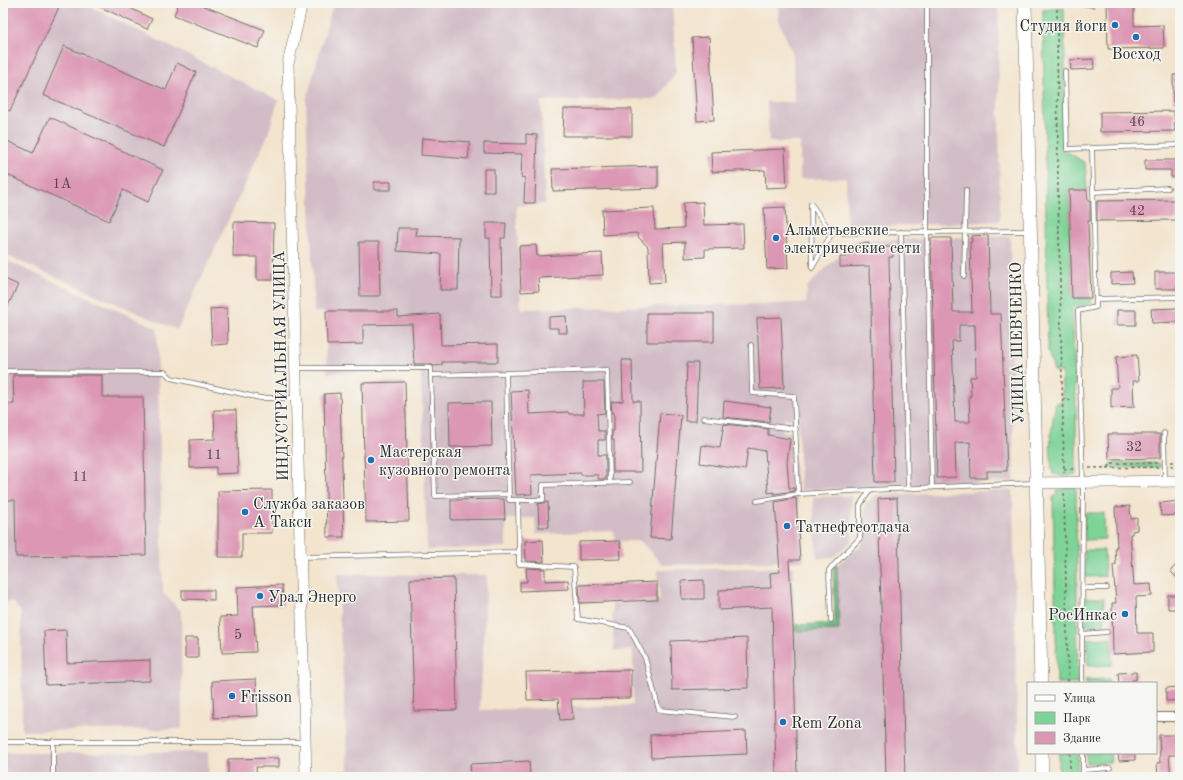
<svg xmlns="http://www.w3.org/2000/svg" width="1183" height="780" viewBox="0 0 1183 780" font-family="'Old Standard TT',serif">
	<rect width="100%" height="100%" fill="#f6f6f2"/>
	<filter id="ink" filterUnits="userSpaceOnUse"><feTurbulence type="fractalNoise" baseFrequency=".025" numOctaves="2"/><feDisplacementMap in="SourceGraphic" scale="8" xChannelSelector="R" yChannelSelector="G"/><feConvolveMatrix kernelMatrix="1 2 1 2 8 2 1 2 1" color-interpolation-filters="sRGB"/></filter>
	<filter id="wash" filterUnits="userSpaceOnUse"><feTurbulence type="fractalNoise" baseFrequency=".012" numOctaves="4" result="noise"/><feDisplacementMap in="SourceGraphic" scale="16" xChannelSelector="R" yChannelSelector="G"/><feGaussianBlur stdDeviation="0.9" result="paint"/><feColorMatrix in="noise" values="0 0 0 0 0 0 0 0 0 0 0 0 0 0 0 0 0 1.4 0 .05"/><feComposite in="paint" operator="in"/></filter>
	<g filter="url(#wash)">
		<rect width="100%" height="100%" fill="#f3e4cd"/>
		<path fill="#d2bdc6" d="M3 3H83L278 100 268 135 177 330 3 254Z
			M333 3H672L676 72 657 99 541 101 545 204 516 206 521 309 806 303 807 287 854 241 1010 236 1014 481 800 490 798 420 784 418 782 431 792 433 804 561 663 565 640 541H615L614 531 536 534 535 518 506 519V547L427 550 421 371 327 373 325 312H314L306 101Z
			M778 3H998L1000 221 847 228 846 178 800 179V142H769L767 102H794L793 54 779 21Z
			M3 259 157 328 163 593 181 611 182 729 22 731 21 612 13 602H3Z
			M1013 490 1018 777H333V771L348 770 337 574 487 575 480 710 633 705V650L614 651 612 603 660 601 657 570 793 567 795 631 839 630 837 565 863 544 865 504 877 495Z
			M851 496 852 541 833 557 817 558 813 497Z
			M208 752 209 777H3V753Z"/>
		<path fill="#7ed397" stroke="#547f61" d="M1064 8 1065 71 1063 152 1066 151 1085 163 1087 190 1069 191 1072 298H1091L1090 305 1072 308 1076 402V474L1064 476 1053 474C1048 449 1051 427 1056 403L1062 402V372L1054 371 1048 351 1043 10Z
			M1110 463H1159L1161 467 1109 468Z
			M1067 487H1076L1078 683H1057L1053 498 1058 491Z
			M1084 513H1104L1105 539 1085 540Z
			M1084 550H1104L1105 576 1086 577Z
			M1084 598H1104V625H1085Z
			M1111 638 1112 665 1088 666 1087 639Z
			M1109 679 1110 683H1086L1085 680Z
			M1059 753H1077L1078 777H1059Z
			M1086 753H1110L1111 762 1087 763Z
			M1112 774V777H1088V775Z"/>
		<path fill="#66b580" stroke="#487056" d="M837 565 839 630 795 631V625L835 623 833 566Z"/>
		<g id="blocks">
			<path fill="#dc97b4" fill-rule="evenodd" d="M3 3H61L10 111 3 108Z
				M92 3H120L152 19 147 29Z
				M179 3H196L265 30 258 48 174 15Z
				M1107 3H1134V26L1163 25 1164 48 1108 49Z
				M709 37 714 120 697 121 692 38Z
				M64 46 166 90 177 63 196 72 164 147 43 95Z
				M1093 59 1094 69 1071 70 1070 60Z
				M1173 75H1180V102H1173Z
				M564 109H632V136H563Z
				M1174 111 1175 131 1100 132V112Z
				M50 117 163 170 148 202 123 190 109 221 3 173V139L33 153Z
				M526 134 537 135 535 203H524L525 178 521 177 522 154 484 153V143L526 144Z
				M422 138 470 142 468 159 421 155Z
				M785 149 787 187 766 188 765 170 712 172 711 152Z
				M1145 160H1180V177H1171V170H1145Z
				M658 166V188L553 191 552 169Z
				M484 169H494V192H484Z
				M374 182H391V190H374Z
				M1069 190H1087L1088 201H1090V221H1088L1091 298H1072Z
				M1177 200V220L1097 221V201Z
				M703 202 704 225 743 224 744 248 705 249V257L685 258V242L663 243 665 282 649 283 648 247 639 238 637 233 603 235 602 210 654 208 655 229 684 228 683 203Z
				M785 207 788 268 767 269 764 208Z
				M234 222 274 223 273 280H257V257H233Z
				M486 223H506L505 238H501L502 295H491L490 238H486Z
				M398 228H417L416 236 459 237 458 290H440L441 254 397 251Z
				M988 235 990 314H1001L1007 471H987V478H971L970 442 955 443 956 477 937 478 931 238H951L953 312H972L970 242H972L971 236ZM959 325H975L976 377H970L971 396H969L970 422H955L952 341H959Z
				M359 242H379L380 296H360Z
				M869 243V247H893V257H889L894 482H875L870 266 840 267V257H846V251L858 250V244Z
				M536 245 537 256 602 253 603 275 538 278 539 291 521 292 519 246Z
				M1132 272 1133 283 1111 284V273Z
				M1155 272H1179V285H1177L1176 289H1155Z
				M3 278 18 285 3 316Z
				M227 308 228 344 212 345 210 309Z
				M1178 308 1179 322 1152 323 1151 309Z
				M1117 310H1136V325H1117Z
				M326 311H398V317L440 314 441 345 498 344V362H442V365L434 366 431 364H414L412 324 363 325V344L327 345Z
				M647 313H714V342H647Z
				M566 316 567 333H558V328H549V317Z
				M781 317 784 388 760 389 757 318Z
				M1137 355 1139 381H1133L1134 407 1111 408V388H1118L1116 357Z
				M622 360H632L633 401H640L641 472H613V455H614V440H612V431H614V413H612L611 402 623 401Z
				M687 363H698L696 421H685Z
				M13 375H102V397H143L146 555 16 557 15 500H3V404H14Z
				M405 382 409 521 366 522 362 383Z
				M583 382H604L605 413 597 414 598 431H605V440H598V455H606V479H598V475H581V473L531 475 532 494 516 495 511 391 528 390 529 414 568 412 569 414H584Z
				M340 393 344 537H327L324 394Z
				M724 401 771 407 769 422 723 417Z
				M491 402 492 446 450 447 449 403Z
				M214 410H236L238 473 216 474V467L190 468V440L215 439Z
				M660 413 681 415 671 539 650 538Z
				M724 424 768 429V435L790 439 787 462 789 488H794V491L774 494V492L768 493 765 451 748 448 745 470 700 463 702 445 720 448Z
				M1108 434H1160V458L1109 459Z
				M272 490V533H242V557H218V491Z
				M796 498 800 560H789L793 625 797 773 776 774 772 607 719 610V590L771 588 770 573 780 572 775 502Z
				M897 498 905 777H886L878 499Z
				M504 499 505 519 451 520V500Z
				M1180 501V515L1161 516 1160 503Z
				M548 502 549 527H539L538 504Z
				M1130 506 1131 519 1137 518V530L1132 531V534H1130L1134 585 1151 584 1152 596 1136 597 1137 633H1153V652L1113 654 1112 603H1116L1113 565H1116L1115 547H1117L1115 507Z
				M543 540 544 562 526 561 525 541Z
				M620 541 621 559 579 560V542Z
				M1180 561V581L1170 571Z
				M526 568 545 569V581L568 580 569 589 520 591V582H527Z
				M454 578 457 710 414 711 410 579Z
				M704 580V599H682L681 581Z
				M657 582V600L580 603 579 585Z
				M282 585 283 605 253 606 256 652 222 653 220 617 238 616 237 587Z
				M182 590H214V600L182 599Z
				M1168 595H1180V609H1168Z
				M66 630 67 663 150 660V681L46 685 44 631Z
				M185 638H198V658H185Z
				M747 638 748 688 672 690 671 641Z
				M631 670V698L571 699 573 719 560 720 558 699 527 700 526 672Z
				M1136 672V680H1132V683H1119L1118 673Z
				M256 679 258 716 214 718 212 681Z
				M1180 687V700L1166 701V688Z
				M746 731 747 754 651 758 650 735Z
				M1159 735H1180V755H1169L1171 777H1158L1157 763H1160Z
				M1118 753H1135V760L1119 761Z
				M279 758V767H256L257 777H228V759Z
				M529 761 530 775 471 777 470 764Z"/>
		</g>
	</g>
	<g filter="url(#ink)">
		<use href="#blocks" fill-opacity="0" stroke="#716c64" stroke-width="1"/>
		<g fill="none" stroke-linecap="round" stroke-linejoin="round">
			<g stroke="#716c64" stroke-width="5.5">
				<path id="lane" d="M927 3V232L932 488
					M1082 3 1092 5
					M1065 71 1067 149 1092 148 1096 307 1078 311 1083 483 1082 683
					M1092 148 1180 145
					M1093 192 1168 188
					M901 232 908 489
					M832 233 812 268 811 204 832 233 1028 231
					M964 276 966 190
					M1096 299 1180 297
					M751 345 752 393 794 396 798 494 870 490
					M297 368H431V375L506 373 509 500H543V485L630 482
					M3 371 165 372 171 378 260 398H296
					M506 373 607 370 610 483
					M431 375 435 496 509 494
					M703 418 796 429
					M1164 433 1165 480
					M757 501 798 494
					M519 552V564L574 567 578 619 629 628 645 658 659 710 735 717
					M301 557 519 552 518 500
					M1082 588H1107
					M831 620 829 570 860 538V505L870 490 1034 483
					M1082 634 1107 632
					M53 741V777
					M3 742H305
					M1083 753V777
					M1083 770 1110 768"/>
			</g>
			<g stroke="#716c64" stroke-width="10">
				<path id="street" d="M1156 717H1180"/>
			</g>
			<g stroke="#716c64" stroke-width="12">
				<path id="secondary" d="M302 3 288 64 306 777
					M1036 483 1180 481"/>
			</g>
			<g stroke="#716c64" stroke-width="14">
				<path id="primary" d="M1025 3 1041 683
					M1042 753V777"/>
			</g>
			<path stroke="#716c64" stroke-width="1.5" stroke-dasharray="3 3" stroke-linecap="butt" d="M1057 3 1058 190 1064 473
				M1062 400H1074
				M1171 462H1180
				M1171 466H1180
				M1109 467 1110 463H1158
				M1089 468 1158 467
				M1064 469H1076
				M1064 493 1068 683
				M1070 753V777"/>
			<use href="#lane" stroke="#fff" stroke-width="4"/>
			<use href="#street" stroke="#fff" stroke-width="8"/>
			<use href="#secondary" stroke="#fff" stroke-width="11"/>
			<use href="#primary" stroke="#fff" stroke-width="13"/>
		</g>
	</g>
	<g fill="#1f6fb2" stroke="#f6f6f2" stroke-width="1.5">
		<circle cx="1115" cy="25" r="4"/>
		<circle cx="1136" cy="37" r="4"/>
		<circle cx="776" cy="238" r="4"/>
		<circle cx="371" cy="460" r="4"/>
		<circle cx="245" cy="512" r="4"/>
		<circle cx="787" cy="526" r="4"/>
		<circle cx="260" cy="596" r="4"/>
		<circle cx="1125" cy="614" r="4"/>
		<circle cx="232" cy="696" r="4"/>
		<circle cx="783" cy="722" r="4"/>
	</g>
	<g text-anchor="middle" stroke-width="3" stroke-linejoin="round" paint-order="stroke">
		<g font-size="14" fill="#57464d">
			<text x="1137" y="126">46</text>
			<text x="62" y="188">1А</text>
			<text x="1137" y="215">42</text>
			<text x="1134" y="451">32</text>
			<text x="214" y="459">11</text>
			<text x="80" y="481">11</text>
			<text x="238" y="639">5</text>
		</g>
		<g font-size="16" fill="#2b2b2b" stroke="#f6f6f2" text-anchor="start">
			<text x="1107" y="31" text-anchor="end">Студия йоги</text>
			<text x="1136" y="59" text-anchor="middle">Восход</text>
			<text x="784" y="235">Альметьевские<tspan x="784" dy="18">электрические сети</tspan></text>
			<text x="379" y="457">Мастерская<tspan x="379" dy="18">кузовного ремонта</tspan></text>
			<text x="253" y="509">Служба заказов<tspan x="253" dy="18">А Такси</tspan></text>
			<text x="795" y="532">Татнефтеотдача</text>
			<text x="268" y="602">Урал Энерго</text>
			<text x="1117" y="620" text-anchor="end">РосИнкас</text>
			<text x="240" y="702">Frisson</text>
			<text x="791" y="728">Rem Zona</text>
		</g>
		<g font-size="16" fill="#2b2b2b" stroke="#f6f6f2">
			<text transform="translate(1016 343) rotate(-91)" y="6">УЛИЦА ШЕВЧЕНКО</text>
			<text transform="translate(280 366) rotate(-91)" y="6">ИНДУСТРИАЛЬНАЯ УЛИЦА</text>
		</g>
	</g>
	<rect width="1183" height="780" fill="none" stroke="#f6f6f2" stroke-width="16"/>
	<rect x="1027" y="682" width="130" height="72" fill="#f6f6f2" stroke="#a5a5a2"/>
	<rect x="1035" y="695" width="20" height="6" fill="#ffffff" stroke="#a5a5a2"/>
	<text x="1063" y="702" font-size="12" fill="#2b2b2b">Улица</text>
	<rect x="1035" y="712" width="20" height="12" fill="#7ed397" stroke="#a5a5a2"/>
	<text x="1063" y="722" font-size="12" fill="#2b2b2b">Парк</text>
	<rect x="1035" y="732" width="20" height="12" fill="#dc97b4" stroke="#a5a5a2"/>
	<text x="1063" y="742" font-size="12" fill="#2b2b2b">Здание</text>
</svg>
